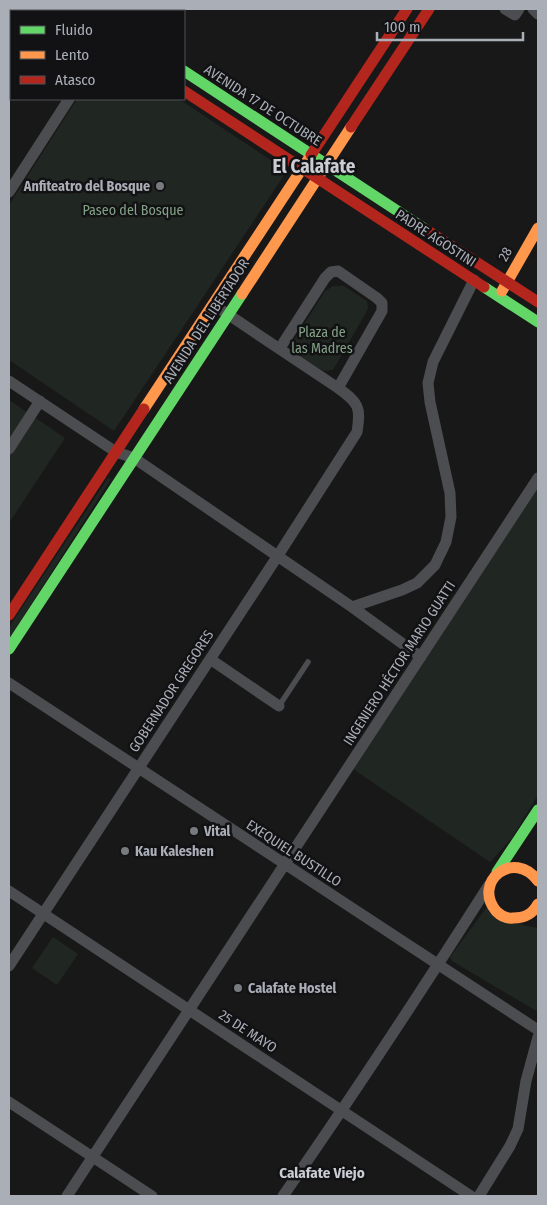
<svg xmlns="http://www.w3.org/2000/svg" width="547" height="1205" viewBox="0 0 547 1205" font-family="'Fira Sans Condensed',sans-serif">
	<rect width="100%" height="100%" fill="#181818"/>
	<path fill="#202621" d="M77 99H179L287 171 114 431 9 360V205Z
		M333 286H344L367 301 368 309 333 370 323 371 293 352 291 345 325 291Z
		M9 400 65 438 9 523Z
		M108 478 111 479 9 639V627Z
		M538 487V795L512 838 490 862 353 769Z
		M489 904 523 925 538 928V1012L452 961 450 957Z
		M53 937 78 954 57 985 32 968Z"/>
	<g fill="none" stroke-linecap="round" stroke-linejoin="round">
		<path stroke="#4c4d50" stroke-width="5.5" d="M279 706 308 662"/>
		<path stroke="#4c4d50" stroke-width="11" d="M505 9 515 15 519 9
			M533 9 538 14
			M118 11 120 9
			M9 192 69 99
			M223 311 338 388
			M9 381 116 452 134 458 352 607 421 657
			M9 449 40 401
			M352 607 402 590 417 583 435 565 446 542 451 517 450 493 430 402 428 383 433 362 474 280
			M210 659 279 706
			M9 683 538 1030
			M9 891 471 1196
			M9 966 277 557 357 432C361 407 359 403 338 388L382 311V303L377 298 338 271 331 272 325 278 280 348
			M9 1102 152 1196
			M67 1196 538 478
			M283 1196C354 1094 422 990 489 885
			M479 1196 510 1146 518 1129 526 1081 538 1037"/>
		<path stroke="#63d668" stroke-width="11" d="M60 9 63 11
			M184 71 425 229
			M484 287 538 322
			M9 649 242 294
			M497 872 538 810"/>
		<path stroke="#ff974d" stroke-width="11" d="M502 291 538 228
			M242 294 351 127
			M144 409 311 155
			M538 881C514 848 472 882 496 911 500 915 506 919 513 918 524 918 532 915 538 904"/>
		<path stroke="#b3261e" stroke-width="11" d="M88 9 92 11
			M184 91 484 287
			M351 127 429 9
			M311 155 407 9
			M425 229 538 302
			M9 615 144 409"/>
	</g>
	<g fill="#777a7f" stroke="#121214" stroke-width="2">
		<circle cx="160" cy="186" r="5"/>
		<circle cx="194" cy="831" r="5"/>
		<circle cx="125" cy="851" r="5"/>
		<circle cx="238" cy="988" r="5"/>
	</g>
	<g text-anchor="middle" stroke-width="5" stroke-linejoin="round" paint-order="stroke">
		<g font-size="14" fill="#aaaeb7" stroke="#121214">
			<text transform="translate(263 105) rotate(33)" y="5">AVENIDA 17 DE OCTUBRE</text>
			<text transform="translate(436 238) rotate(33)" y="5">PADRE AGOSTINI</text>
			<text transform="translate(505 254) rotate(-60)" y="5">28</text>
			<text transform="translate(206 321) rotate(-57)" y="5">AVENIDA DEL LIBERTADOR</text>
			<text transform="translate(399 663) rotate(-57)" y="5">INGENIERO HÉCTOR MARIO GUATTI</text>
			<text transform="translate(171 691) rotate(-57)" y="5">GOBERNADOR GREGORES</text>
			<text transform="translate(294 853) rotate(33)" y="5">EXEQUIEL BUSTILLO</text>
			<text transform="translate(248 1031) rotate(33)" y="5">25 DE MAYO</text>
		</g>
		<g font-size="14" font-weight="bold" fill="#aaaeb7" stroke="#121214" text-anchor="start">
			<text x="150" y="191" text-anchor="end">Anfiteatro del Bosque</text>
			<text x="204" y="836">Vital</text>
			<text x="135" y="856">Kau Kaleshen</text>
			<text x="248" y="993">Calafate Hostel</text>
		</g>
		<g font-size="14" fill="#82a185" stroke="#121214">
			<text x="133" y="215">Paseo del Bosque</text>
			<text x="322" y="337">Plaza de<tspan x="322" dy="16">las Madres</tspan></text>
		</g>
		<g font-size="15" font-weight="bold" fill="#cacdd4" stroke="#121214">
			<text x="322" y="1178">Calafate Viejo</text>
		</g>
		<g font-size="19" font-weight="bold" fill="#cacdd4" stroke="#121214">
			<text x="314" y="173">El Calafate</text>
		</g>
	</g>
	<rect width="547" height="1205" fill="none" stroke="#aaaeb7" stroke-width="20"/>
	<rect x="10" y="10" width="175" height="90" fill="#121214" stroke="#4f5055"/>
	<rect x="20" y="26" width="25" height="8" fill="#63d668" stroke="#4f5055"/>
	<text x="55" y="35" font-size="15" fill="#aaaeb7">Fluido</text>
	<rect x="20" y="51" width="25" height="8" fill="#ff974d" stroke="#4f5055"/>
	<text x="55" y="60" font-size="15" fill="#aaaeb7">Lento</text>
	<rect x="20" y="76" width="25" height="8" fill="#b3261e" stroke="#4f5055"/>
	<text x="55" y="85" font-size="15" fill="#aaaeb7">Atasco</text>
	<path d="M377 32v8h146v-8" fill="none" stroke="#aaaeb7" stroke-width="2.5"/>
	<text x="384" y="32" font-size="15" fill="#aaaeb7" stroke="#121214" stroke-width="4" paint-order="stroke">100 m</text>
</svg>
